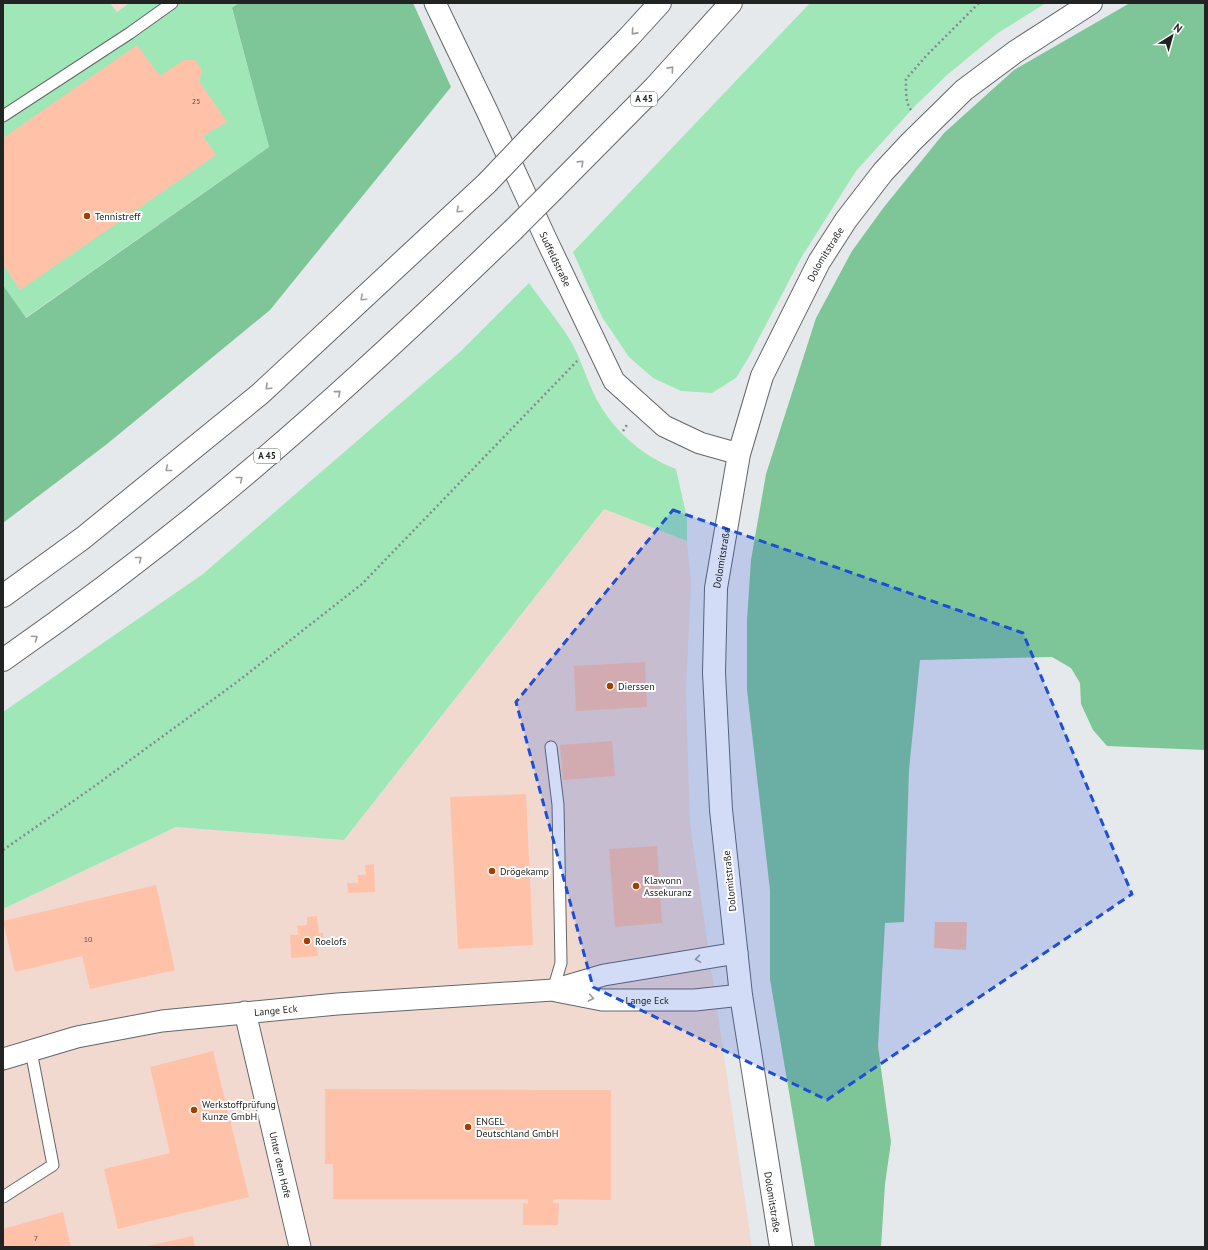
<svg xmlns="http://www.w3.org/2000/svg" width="1208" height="1250" viewBox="0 0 1208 1250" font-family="'PT Sans',sans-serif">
	<rect width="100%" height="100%" fill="#e6e9ec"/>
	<path fill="#f2d9d0" d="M110 3H129L117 12Z
		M604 509 687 541 691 584 686 691 690 824 752 1247H3V909L176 827 344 840Z"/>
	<path fill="#9fe7b7" d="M3 3H110L117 12 129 3H239L232 9 269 147 25 318 3 285Z
		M810 3H1046L998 33 947 75 915 106 856 171 801 258 750 355 736 378 712 393 681 391 653 378 629 357 602 317 573 252Z
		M529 283C542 302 558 320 570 340 580 356 585 375 593 392 610 428 640 455 676 469L687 518V541L604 509 344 840 176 827 3 909V712L203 574 460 352Z"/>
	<path fill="#7ec698" d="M239 3H413L451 87 270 310 107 444 3 523V285L26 318 269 147 232 8Z
		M1130 3H1205V750L1107 746 1093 730 1081 704 1080 683 1071 668 1052 657 920 660 909 770 904 922 885 923 878 1046 891 1142 885 1184 881 1247H815L770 979V890L747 690V620L751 560 766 474 816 318 852 251 884 207 944 133 1014 70Z"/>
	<path fill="#ffc2a8" d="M137 45 160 76 184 60H195L202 70 199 81 227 122 203 136 216 155 20 290 3 264V138Z
		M645 662 647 707 576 711 574 666Z
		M612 741 615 776 563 780 560 745Z
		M526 794 533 945 458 949 450 797Z
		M657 846 662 923 615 927 609 849Z
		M374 864 375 892 348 893 347 883H358V875H366L365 865Z
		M156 885 175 970 90 989 82 956 15 972 3 921Z
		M317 916 319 933H323L324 946 317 947 318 956 291 958 290 935H298L297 926 307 925V917Z
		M935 922H967L966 950 934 948Z
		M213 1051 249 1197 118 1229 104 1169 170 1153 150 1067Z
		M325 1089 611 1090V1200L554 1199 553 1203H559L558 1225H523V1203L528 1204V1199H333V1164H325Z
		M63 1212 71 1247H3V1229Z
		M193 1236 195 1247H148L147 1246Z"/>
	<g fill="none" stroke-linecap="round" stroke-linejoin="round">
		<g stroke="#636669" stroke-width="13">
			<path id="lane" d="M3 116 130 33 172 3
				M551 747 558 805 561 963 553 990
				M3 1197 53 1165 31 1051"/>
		</g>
		<g stroke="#636669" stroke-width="23">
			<g id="street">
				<path id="s1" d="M435 3 487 111 546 239 614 381 664 426 700 443 739 454"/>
				<path id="s2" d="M556 991 602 1000H695L741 995"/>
				<path id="s3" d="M245 1012 300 1247"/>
				<path id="s4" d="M3 1059 77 1037 162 1021 337 1004 553 990 604 975 737 953"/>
			</g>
		</g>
		<g stroke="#636669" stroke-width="24">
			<g id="secondary">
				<path id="s5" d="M781 1247 741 995 721 810 714 673 716 588 739 454 762 376 819 262 846 220 883 172 911 142 964 90 1015 52 1091 3"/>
			</g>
		</g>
		<g stroke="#636669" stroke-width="24">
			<path id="highway" d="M529 139 628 38 660 3
				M553 190 655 87 731 3
				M3 596 83 538 260 394 487 183
				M3 660C89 600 173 536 253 468 343 392 428 312 513 230"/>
		</g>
		<path stroke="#878a8c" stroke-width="2.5" stroke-dasharray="2 3" stroke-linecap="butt" d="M911 110C905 102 906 89 906 79L927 55 979 3
			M623 431 628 423
			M3 850 92 788 237 682 362 584 579 359"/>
		<use href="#lane" stroke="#fff" stroke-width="11"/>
		<use href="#street" stroke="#fff" stroke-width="21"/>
		<use href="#secondary" stroke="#fff" stroke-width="22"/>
		<use href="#highway" stroke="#fff" stroke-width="22"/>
		<g stroke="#636669" stroke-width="24" stroke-linecap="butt">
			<path id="highway-bridge" d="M487 183 529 139
				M513 230 553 190"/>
		</g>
		<use href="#highway-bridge" stroke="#fff" stroke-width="22"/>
	</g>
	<defs><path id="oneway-chevron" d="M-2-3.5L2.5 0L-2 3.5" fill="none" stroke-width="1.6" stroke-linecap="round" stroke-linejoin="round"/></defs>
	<g stroke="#9c9c9c">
		<use href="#oneway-chevron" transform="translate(634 32) rotate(132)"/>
		<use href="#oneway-chevron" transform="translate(671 69) rotate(-48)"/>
		<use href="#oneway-chevron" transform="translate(581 163) rotate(-44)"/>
		<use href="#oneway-chevron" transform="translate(459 210) rotate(137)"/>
		<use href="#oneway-chevron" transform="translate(363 298) rotate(137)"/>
		<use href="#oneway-chevron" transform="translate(268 387) rotate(137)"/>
		<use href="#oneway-chevron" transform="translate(338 393) rotate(-41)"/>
		<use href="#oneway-chevron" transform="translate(168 469) rotate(141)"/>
		<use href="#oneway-chevron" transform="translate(240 479) rotate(-39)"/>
		<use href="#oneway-chevron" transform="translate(139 559) rotate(-38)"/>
		<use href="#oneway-chevron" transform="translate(35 638) rotate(-35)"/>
		<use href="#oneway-chevron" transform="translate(698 959) rotate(171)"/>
		<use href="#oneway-chevron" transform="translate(591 998) rotate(11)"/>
	</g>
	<path fill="#1d4ed8" fill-opacity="0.2" stroke="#1d4ed8" stroke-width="3" stroke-dasharray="8 5" stroke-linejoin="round" d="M673 510 1023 633 1132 894 827 1100 593 987 516 702Z"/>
	<g fill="#a24000" stroke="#fff" stroke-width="1.5">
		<circle cx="87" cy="216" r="4"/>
		<circle cx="610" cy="686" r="4"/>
		<circle cx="492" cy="871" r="4"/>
		<circle cx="636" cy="886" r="4"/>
		<circle cx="307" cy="941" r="4"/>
		<circle cx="194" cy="1110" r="4"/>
		<circle cx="468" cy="1127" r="4"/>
	</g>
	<g text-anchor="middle" stroke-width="4" stroke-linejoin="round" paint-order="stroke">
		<g font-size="8" fill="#594c45">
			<text x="196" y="104">25</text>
			<text x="88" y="942">10</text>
			<text x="36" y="1241">7</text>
		</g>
		<g fill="#fff" stroke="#646666" stroke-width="1">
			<rect x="631" y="92" width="26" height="14" rx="3"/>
			<rect x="254" y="449" width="26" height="14" rx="3"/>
		</g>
		<g font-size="9" font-weight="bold" fill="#222424">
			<text x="644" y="102">A 45</text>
			<text x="267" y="459">A 45</text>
		</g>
		<g font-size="10" fill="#222424" stroke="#fff" text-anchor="start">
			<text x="95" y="220">Tennistreff</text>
			<text x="618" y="690">Dierssen</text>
			<text x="500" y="875">Drögekamp</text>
			<text x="644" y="884">Klawonn<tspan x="644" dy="12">Assekuranz</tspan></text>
			<text x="315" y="945">Roelofs</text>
			<text x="202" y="1108">Werkstoffprüfung<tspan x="202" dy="12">Kunze GmbH</tspan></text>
			<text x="476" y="1125">ENGEL<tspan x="476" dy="12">Deutschland GmbH</tspan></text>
		</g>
		<g font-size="10" fill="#222424" stroke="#fff">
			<text dy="4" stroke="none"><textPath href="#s5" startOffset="1018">Dolomitstraße</textPath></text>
			<text dy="4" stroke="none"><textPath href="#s1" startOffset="283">Sudfeldstraße</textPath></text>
			<text dy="4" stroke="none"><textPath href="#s5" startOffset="694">Dolomitstraße</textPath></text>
			<text transform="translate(729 881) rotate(-96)" y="4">Dolomitstraße</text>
			<text dy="4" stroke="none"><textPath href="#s2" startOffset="92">Lange Eck</textPath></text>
			<text dy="4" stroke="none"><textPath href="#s4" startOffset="278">Lange Eck</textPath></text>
			<text dy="4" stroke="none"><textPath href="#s3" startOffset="157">Unter dem Hofe</textPath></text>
			<text transform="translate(773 1202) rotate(81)" y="4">Dolomitstraße</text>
		</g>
	</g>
	<rect width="1208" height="1250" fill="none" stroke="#222424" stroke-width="8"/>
	<g transform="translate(1172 36) rotate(37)" stroke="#ffffff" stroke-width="3" paint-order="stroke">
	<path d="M0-3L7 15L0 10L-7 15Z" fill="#222424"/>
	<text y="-6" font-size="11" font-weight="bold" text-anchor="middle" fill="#222424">N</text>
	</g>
</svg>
